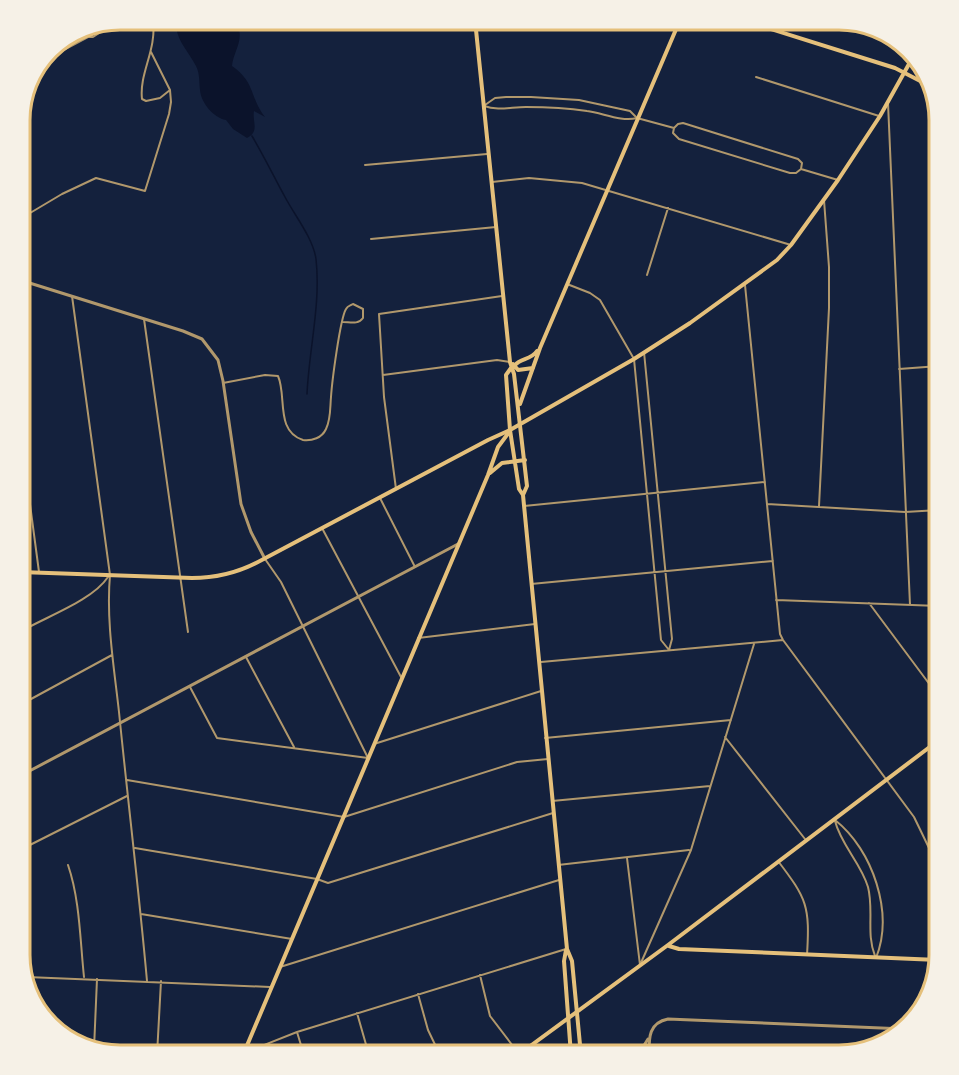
<svg xmlns="http://www.w3.org/2000/svg" width="959" height="1075" viewBox="0 0 959 1075" font-family="Karla,sans-serif">
	<rect width="100%" height="100%" fill="#14213d"/>
	<path fill="#0b132b" d="M176 20H209L213 24 238 27C244 40 233 53 232 66 256 83 249 96 265 117L254 111C252 121 260 132 247 138L233 129 226 120C214 118 201 103 200 90 199 82 200 74 196 66 188 50 175 40 176 20Z"/>
	<g fill="none" stroke-linecap="round" stroke-linejoin="round">
		<path stroke="#0b132b" stroke-width="1.5" d="M252 136C264 156 274 177 285 197 295 216 313 238 316 259 321 304 309 349 307 394"/>
		<path stroke="#b1986c" stroke-width="2" d="M88 37 90 31
			M151 52 170 90 160 98 146 101 142 99C139 73 157 50 153 20
			M39 63 88 37H93L119 20
			M756 77 879 116
			M888 103 910 605
			M485 105 495 98 506 97H531L579 100 630 111 637 118 674 128 678 124 683 123 798 159 802 163 801 169
			M484 106C498 111 511 107 526 107 546 107 567 108 587 111 603 113 621 122 637 118
			M674 128 673 133 679 139 790 173H796L801 169
			M365 165 487 154
			M801 169 838 180
			M492 182 529 178 582 183 791 245
			M20 219 62 194 96 178 145 191 169 114 171 102 170 90
			M371 239 496 227
			M647 275 668 208
			M567 284 590 293 600 300 634 359 661 640 669 650
			M745 285 780 634 783 640 914 817 930 850 939 879
			M72 296 110 575C106 620 114 667 119 712 128 802 139 891 147 981
			M144 319 188 632
			M644 352 672 639 669 650
			M899 369 939 366
			M383 375 497 360 510 362
			M223 383 265 375 278 376C287 396 275 431 303 440 312 441 322 438 326 429 331 419 330 407 331 397 332 382 340 319 346 309 348 305 350 306 353 304L363 309V318C358 325 350 322 343 322
			M20 429 39 572
			M396 489 384 397 379 314 502 296
			M380 498 415 567
			M767 504 905 512 939 510
			M524 506 765 482
			M819 506 829 308V267L824 200
			M322 528 401 677
			M265 559 281 582 368 758
			M531 584 773 561
			M776 600 939 606
			M869 603 939 697
			M20 632C45 617 92 601 108 577
			M418 638 535 624
			M246 657 294 747
			M541 662 783 640
			M190 687 217 738 368 758
			M20 705 112 655
			M725 737 805 839
			M545 738 731 720
			M374 744 541 691
			M127 780 344 817 517 762 548 759
			M552 801 710 786
			M835 820C873 850 894 913 876 958
			M835 821C841 845 861 863 868 887 874 910 866 934 875 956
			M135 848 317 879 328 883 553 813
			M20 850 127 796
			M627 858 640 965
			M778 861C807 899 810 906 807 955
			M68 865C80 900 80 940 84 977
			M558 865 689 850
			M141 914 292 939
			M640 965 691 850 754 644
			M280 967 559 880
			M480 975 490 1016 519 1054
			M27 977 270 987
			M418 994 428 1030 440 1055
			M357 1013 369 1055
			M297 1032 304 1055
			M94 1049 97 979
			M157 1055 161 981
			M247 1055 244 1053 297 1032 566 949"/>
		<path stroke="#b1986c" stroke-width="3" d="M20 280 183 331 202 339 218 360 223 381 241 504 251 532 265 559
			M20 776 458 544
			M20 942 31 978V989
			M638 1055 648 1039
			M649 1055C649 1039 648 1023 668 1019L905 1029"/>
		<path stroke="#e5c07b" stroke-width="4" d="M742 20 895 68 928 85
			M476 26 536 20
			M20 572 192 578C215 578 237 573 258 562L488 440 510 430 634 359 690 323 777 260 791 245 838 180 880 116 914 55
			M669 946 679 949 938 960
			M518 1055 668 945 939 740"/>
		<path stroke="#e5c07b" stroke-width="4" d="M475 20 510 362 514 374 527 486 523 495
			M513 364 518 370 533 368
			M515 365C521 358 531 360 537 351
			M511 368 506 375 510 430 519 489 523 495 567 949 572 961 581 1055
			M520 404 540 348 680 20
			M490 473 502 463 525 460
			M566 950 564 961 571 1055
			M243 1055 488 475 498 447 510 431"/>
	</g>
	<path d="M0 0H959V1075H0ZM120 30H839A90 90 0 0 1 929 120V955A90 90 0 0 1 839 1045H120A90 90 0 0 1 30 955V120A90 90 0 0 1 120 30Z" fill="#f6f1e7" fill-rule="evenodd"/>
	<path fill="none" stroke="#e5c07b" stroke-width="3" d="M120 30H839A90 90 0 0 1 929 120V955A90 90 0 0 1 839 1045H120A90 90 0 0 1 30 955V120A90 90 0 0 1 120 30Z"/>
</svg>
